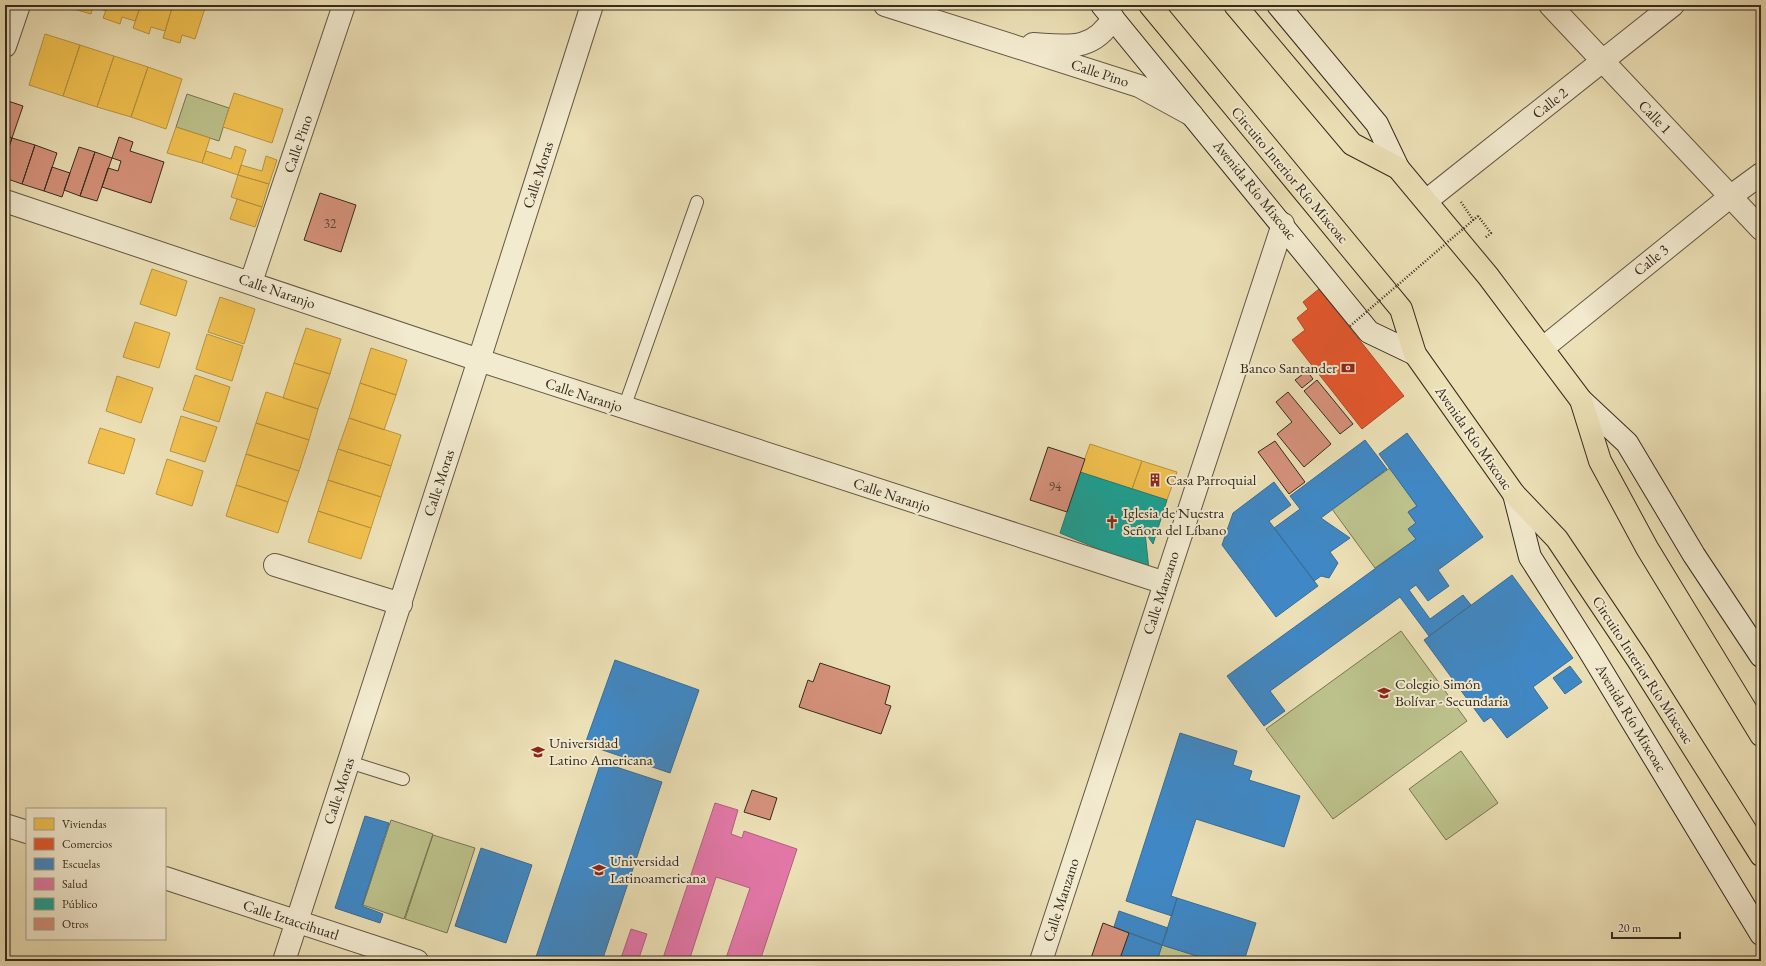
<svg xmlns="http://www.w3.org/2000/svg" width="1766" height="966" viewBox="0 0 1766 966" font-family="'EB Garamond',serif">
	<rect width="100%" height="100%" fill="#ece0b6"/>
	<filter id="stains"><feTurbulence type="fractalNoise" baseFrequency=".005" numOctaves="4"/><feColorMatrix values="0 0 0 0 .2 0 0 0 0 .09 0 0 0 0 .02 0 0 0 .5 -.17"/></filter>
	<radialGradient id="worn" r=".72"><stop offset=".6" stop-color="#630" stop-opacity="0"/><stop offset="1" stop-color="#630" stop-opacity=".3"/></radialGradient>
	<path fill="#bcc18b" stroke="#787654" d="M187 94 229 108 219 141 176 127Z
		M1390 468 1417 506 1408 512 1416 523 1408 529 1416 539 1375 568 1332 509Z
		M1401 631 1467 721 1333 819 1266 729Z
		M1461 751 1498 803 1446 840 1409 789Z
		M391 820 433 834 404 919 363 905Z
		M433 835 475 848 447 933 405 919Z
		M1162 945 1213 961H1157Z"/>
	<path fill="#f2c14e" stroke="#b99440" d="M61 5H75L74 9Z
		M75 5H108L106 11 93 7 91 14 74 9Z
		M108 5H141L135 21 122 17 120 24 103 18Z
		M141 5H173L165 31 151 27 149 34 133 28Z
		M173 5H206L195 39 182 35 180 43 163 38Z
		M45 34 80 45 63 96 29 85Z
		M80 45 114 56 97 107 63 96Z
		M114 56 148 67 131 117 97 107Z
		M148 67 182 79 166 129 131 117Z
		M234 93 283 109 272 143 223 127Z
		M176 127 210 138 202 163 167 153Z
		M235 146 246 150 238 175 202 163 206 151 231 159Z
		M266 156 277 160 269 184 238 175 241 165 262 171Z
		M238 175 269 184 262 207 231 197Z
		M237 199 262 207 255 227 230 219Z
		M152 269 187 281 176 316 140 304Z
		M220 297 255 309 244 344 208 332Z
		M135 322 170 333 159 368 123 357Z
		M306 328 341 339 330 374 294 363Z
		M207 334 243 346 232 381 196 369Z
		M371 348 407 360 396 395 360 383Z
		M294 363 330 374 318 409 283 398Z
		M195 375 230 387 219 422 183 410Z
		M117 376 153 388 141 423 106 411Z
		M360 383 396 395 384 430 349 418Z
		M266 392 318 409 309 440 256 423Z
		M181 416 217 427 205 462 170 451Z
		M349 418 401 435 391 466 338 449Z
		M256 423 309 440 299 471 246 454Z
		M100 428 135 439 124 474 88 463Z
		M1090 444 1142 461 1132 489 1080 472Z
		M338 449 391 466 381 497 328 480Z
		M246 454 299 471 288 502 236 485Z
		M167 459 203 471 192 506 156 494Z
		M1142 461 1177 472 1167 500 1132 489Z
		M328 480 381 497 371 528 318 511Z
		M236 485 288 502 278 533 226 516Z
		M318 511 371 528 361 559 308 542Z"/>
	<path fill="#e4572e" stroke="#b04a29" d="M1319 289 1404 396 1362 429 1292 340 1305 330 1297 318 1308 309 1303 302Z"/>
	<path fill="#3f88c5" stroke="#3c6c93" d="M1407 433 1483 537 1438 570 1449 586 1428 601 1416 585 1409 590 1430 619 1463 595 1471 605 1429 636 1400 597 1270 691 1285 711 1264 726 1227 676 1416 539 1408 529 1416 523 1408 512 1417 506 1379 454Z
		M1365 440 1387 469 1321 518 1350 538 1330 552 1338 563 1329 578 1321 576 1314 581 1274 528 1300 509 1290 496Z
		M1274 482 1291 505 1269 521 1318 586 1276 617 1222 545 1233 513Z
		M1512 575 1573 658 1533 687 1548 708 1507 738 1491 717 1484 722 1424 640Z
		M615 660 699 690 670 773 585 744Z
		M1570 666 1582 682 1565 694 1553 678Z
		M1180 733 1237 751 1233 765 1252 771 1249 780 1300 796 1284 847 1196 819 1171 896 1177 898 1172 916 1126 901Z
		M601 762 662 782 602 961H548L536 957Z
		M365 816 389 823 362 906 383 914 380 923 335 908Z
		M481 848 532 865 506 943 455 926Z
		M1177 898 1256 923 1244 961H1213L1162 945Z
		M1119 911 1168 928 1162 945 1114 927Z
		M1129 933 1162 945 1157 961H1119Z"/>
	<path fill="#e377a8" stroke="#af607f" d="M715 803 738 810 731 834 742 838 744 831 797 849 760 961H725L750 888 716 877 689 961H662Z
		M631 929 647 934 638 961H620Z"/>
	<path fill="#17a398" stroke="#207f73" d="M1080 472 1167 500 1153 544 1145 532 1149 570 1060 533Z"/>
	<path fill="#d6927c" stroke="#352b1e" d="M5 100 23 106 12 138 5 135Z
		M5 135 12 138 5 159Z
		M119 137 133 142 130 151 164 162 151 203 102 187 108 168 118 171 121 161 112 158Z
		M12 138 35 145 22 184 5 178V159Z
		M35 145 57 153 44 191 22 184Z
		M79 147 95 152 80 196 64 190Z
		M95 152 112 158 97 201 80 196Z
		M52 167 70 173 62 197 44 191Z
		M320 193 356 205 341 252 304 240Z
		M1307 371 1313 379 1302 388 1295 380Z
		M1317 380 1353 424 1340 434 1304 391Z
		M1288 392 1331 444 1304 467 1277 434 1292 422 1276 402Z
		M1275 441 1305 482 1289 494 1258 452Z
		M1048 447 1085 459 1067 512 1030 500Z
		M820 663 890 686 885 704 891 706 881 734 799 707 808 680 813 682Z
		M752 790 777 798 770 820 744 812Z
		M1103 923 1129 933 1119 961H1090Z"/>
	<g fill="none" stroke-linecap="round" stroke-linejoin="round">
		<g stroke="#635844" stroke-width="14">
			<path id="lane" d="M624 408 697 202
				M349 762 403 779"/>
		</g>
		<g stroke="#635844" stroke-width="24">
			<path id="street" d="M885 5 1139 86 1192 115
				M1550 5 1761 229
				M1033 44C1067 46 1093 52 1113 18
				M5 46 19 5
				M5 201 479 360 1165 583
				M1426 201 1673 5
				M251 282 344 5
				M1543 348 1731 196 1761 174
				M275 565 401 604
				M5 825 27 832
				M165 878 417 961
				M284 961 479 360 592 5
				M1041 961 1283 224"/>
		</g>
		<g stroke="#352b1e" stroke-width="24">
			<path id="secondary" d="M1102 5 1369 332 1415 354
				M1278 5 1377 124 1398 168
				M1581 400 1627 443 1694 555 1761 656
				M1514 494 1530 557 1589 650 1761 934"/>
		</g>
		<g stroke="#352b1e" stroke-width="24">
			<path id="highway" d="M1150 5 1401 309 1415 354 1514 494 1557 539 1638 660 1761 855
				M1235 5 1352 144 1398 168 1488 276 1581 400 1600 461 1647 548 1761 735"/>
		</g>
		<path stroke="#352b1e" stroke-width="2.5" stroke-dasharray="1 2" stroke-linecap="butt" d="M1461 202 1474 221
			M1478 216 1491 233 1485 238"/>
		<use href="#lane" stroke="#f3ebd0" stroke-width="12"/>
		<use href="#street" stroke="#f3ebd0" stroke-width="22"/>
		<use href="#secondary" stroke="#f3ebd0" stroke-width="22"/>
		<use href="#highway" stroke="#ece0b6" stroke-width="22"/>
		<path stroke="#352b1e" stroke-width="2.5" stroke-dasharray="1 2" stroke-linecap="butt" d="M1350 326 1478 216"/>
	</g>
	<defs>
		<g id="bank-bare" transform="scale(1.08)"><path d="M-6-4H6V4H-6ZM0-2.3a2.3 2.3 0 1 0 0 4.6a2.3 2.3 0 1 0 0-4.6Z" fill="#8f2418" stroke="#f3ebd0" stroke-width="2.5" paint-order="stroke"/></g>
		<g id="building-bare" transform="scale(1.08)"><path d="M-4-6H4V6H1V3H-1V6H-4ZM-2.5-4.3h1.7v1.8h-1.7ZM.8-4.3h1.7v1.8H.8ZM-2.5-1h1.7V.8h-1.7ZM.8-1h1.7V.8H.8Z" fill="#8f2418" stroke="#f3ebd0" stroke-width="2.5" paint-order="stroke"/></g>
		<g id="church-bare" transform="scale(1.08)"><path d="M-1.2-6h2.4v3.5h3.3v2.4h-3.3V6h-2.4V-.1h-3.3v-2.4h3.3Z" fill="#8f2418" stroke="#f3ebd0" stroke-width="2.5" paint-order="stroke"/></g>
		<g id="school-bare" transform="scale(1.08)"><path d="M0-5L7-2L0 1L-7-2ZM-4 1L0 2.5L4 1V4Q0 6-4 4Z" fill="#8f2418" stroke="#f3ebd0" stroke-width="2.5" paint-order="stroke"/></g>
		<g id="university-bare" transform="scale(1.08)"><path d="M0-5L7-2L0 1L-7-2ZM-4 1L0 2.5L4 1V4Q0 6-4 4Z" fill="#8f2418" stroke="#f3ebd0" stroke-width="2.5" paint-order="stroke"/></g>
	</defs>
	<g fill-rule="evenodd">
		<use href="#bank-bare" x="1348" y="368"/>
		<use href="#building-bare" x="1155" y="480"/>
		<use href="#church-bare" x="1112" y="522"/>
		<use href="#school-bare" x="1384" y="693"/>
		<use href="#university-bare" x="538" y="752"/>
		<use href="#university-bare" x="599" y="870"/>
	</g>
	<g text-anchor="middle" stroke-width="4" stroke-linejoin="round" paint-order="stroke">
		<g font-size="13" fill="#5d4536">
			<text x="330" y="228">32</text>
			<text x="1055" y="491">94</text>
		</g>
		<g font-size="15" fill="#352b1e" stroke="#f3ebd0">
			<text transform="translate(1100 73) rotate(18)" y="5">Calle Pino</text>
			<text transform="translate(1550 103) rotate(-38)" y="5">Calle 2</text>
			<text transform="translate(1655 117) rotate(46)" y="5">Calle 1</text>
			<text transform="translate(298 144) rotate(-71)" y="5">Calle Pino</text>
			<text transform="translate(538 175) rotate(-72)" y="5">Calle Moras</text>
			<text transform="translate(1290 175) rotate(50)" y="5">Circuito Interior Río Mixcoac</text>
			<text transform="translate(1255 190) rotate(51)" y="5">Avenida Río Mixcoac</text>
			<text transform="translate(1651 260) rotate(-39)" y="5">Calle 3</text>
			<text transform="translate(277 291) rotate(19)" y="5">Calle Naranjo</text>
			<text transform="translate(584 395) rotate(18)" y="5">Calle Naranjo</text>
			<text transform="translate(1474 438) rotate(55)" y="5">Avenida Río Mixcoac</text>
			<text transform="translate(439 483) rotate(-72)" y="5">Calle Moras</text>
			<text transform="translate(892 495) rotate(18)" y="5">Calle Naranjo</text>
			<text transform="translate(1161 593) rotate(-72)" y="5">Calle Manzano</text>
			<text transform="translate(1643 670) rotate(57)" y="5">Circuito Interior Río Mixcoac</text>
			<text transform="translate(1631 718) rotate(59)" y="5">Avenida Río Mixcoac</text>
			<text transform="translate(339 791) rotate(-72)" y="5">Calle Moras</text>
			<text transform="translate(1061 900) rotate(-72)" y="5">Calle Manzano</text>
			<text transform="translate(291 920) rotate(18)" y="5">Calle Iztaccihuatl</text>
		</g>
		<g font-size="15" fill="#352b1e" stroke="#f3ebd0" text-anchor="start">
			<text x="1337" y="373" text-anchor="end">Banco Santander</text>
			<text x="1166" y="485">Casa Parroquial</text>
			<text x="1123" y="518">Iglesia de Nuestra<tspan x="1123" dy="17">Señora del Líbano</tspan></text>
			<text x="1395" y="689">Colegio Simón<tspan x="1395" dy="17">Bolívar - Secundaria</tspan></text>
			<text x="549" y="748">Universidad<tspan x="549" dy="17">Latino Americana</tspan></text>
			<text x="610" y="866">Universidad<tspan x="610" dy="17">Latinoamericana</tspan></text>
		</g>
	</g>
	<rect width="1766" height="966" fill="none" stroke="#ece0b6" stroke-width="20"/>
	<rect x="6" y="6" width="1754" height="954" fill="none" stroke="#352b1e" stroke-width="2"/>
	<rect x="10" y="10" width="1746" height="946" fill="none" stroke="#352b1e"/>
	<rect x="26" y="808" width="140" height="132" fill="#f3ebd0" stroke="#a79e89"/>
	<rect x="34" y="818" width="20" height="12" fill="#f2c14e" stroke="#a79e89"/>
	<text x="62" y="828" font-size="12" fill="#352b1e">Viviendas</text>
	<rect x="34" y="838" width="20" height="12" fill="#e4572e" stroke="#a79e89"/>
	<text x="62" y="848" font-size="12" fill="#352b1e">Comercios</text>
	<rect x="34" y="858" width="20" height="12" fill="#3f88c5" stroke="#a79e89"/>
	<text x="62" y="868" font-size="12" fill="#352b1e">Escuelas</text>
	<rect x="34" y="878" width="20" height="12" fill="#e377a8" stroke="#a79e89"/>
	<text x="62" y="888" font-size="12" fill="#352b1e">Salud</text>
	<rect x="34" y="898" width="20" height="12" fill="#17a398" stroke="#a79e89"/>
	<text x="62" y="908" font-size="12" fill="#352b1e">Público</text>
	<rect x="34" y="918" width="20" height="12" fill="#d6927c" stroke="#a79e89"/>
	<text x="62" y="928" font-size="12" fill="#352b1e">Otros</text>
	<path d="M1612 932v6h68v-6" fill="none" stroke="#352b1e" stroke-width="2"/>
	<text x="1618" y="932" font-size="12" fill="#352b1e" stroke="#f3ebd0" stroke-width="3" paint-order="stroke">20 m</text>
	<rect width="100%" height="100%" filter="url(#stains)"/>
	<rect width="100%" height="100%" fill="url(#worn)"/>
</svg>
